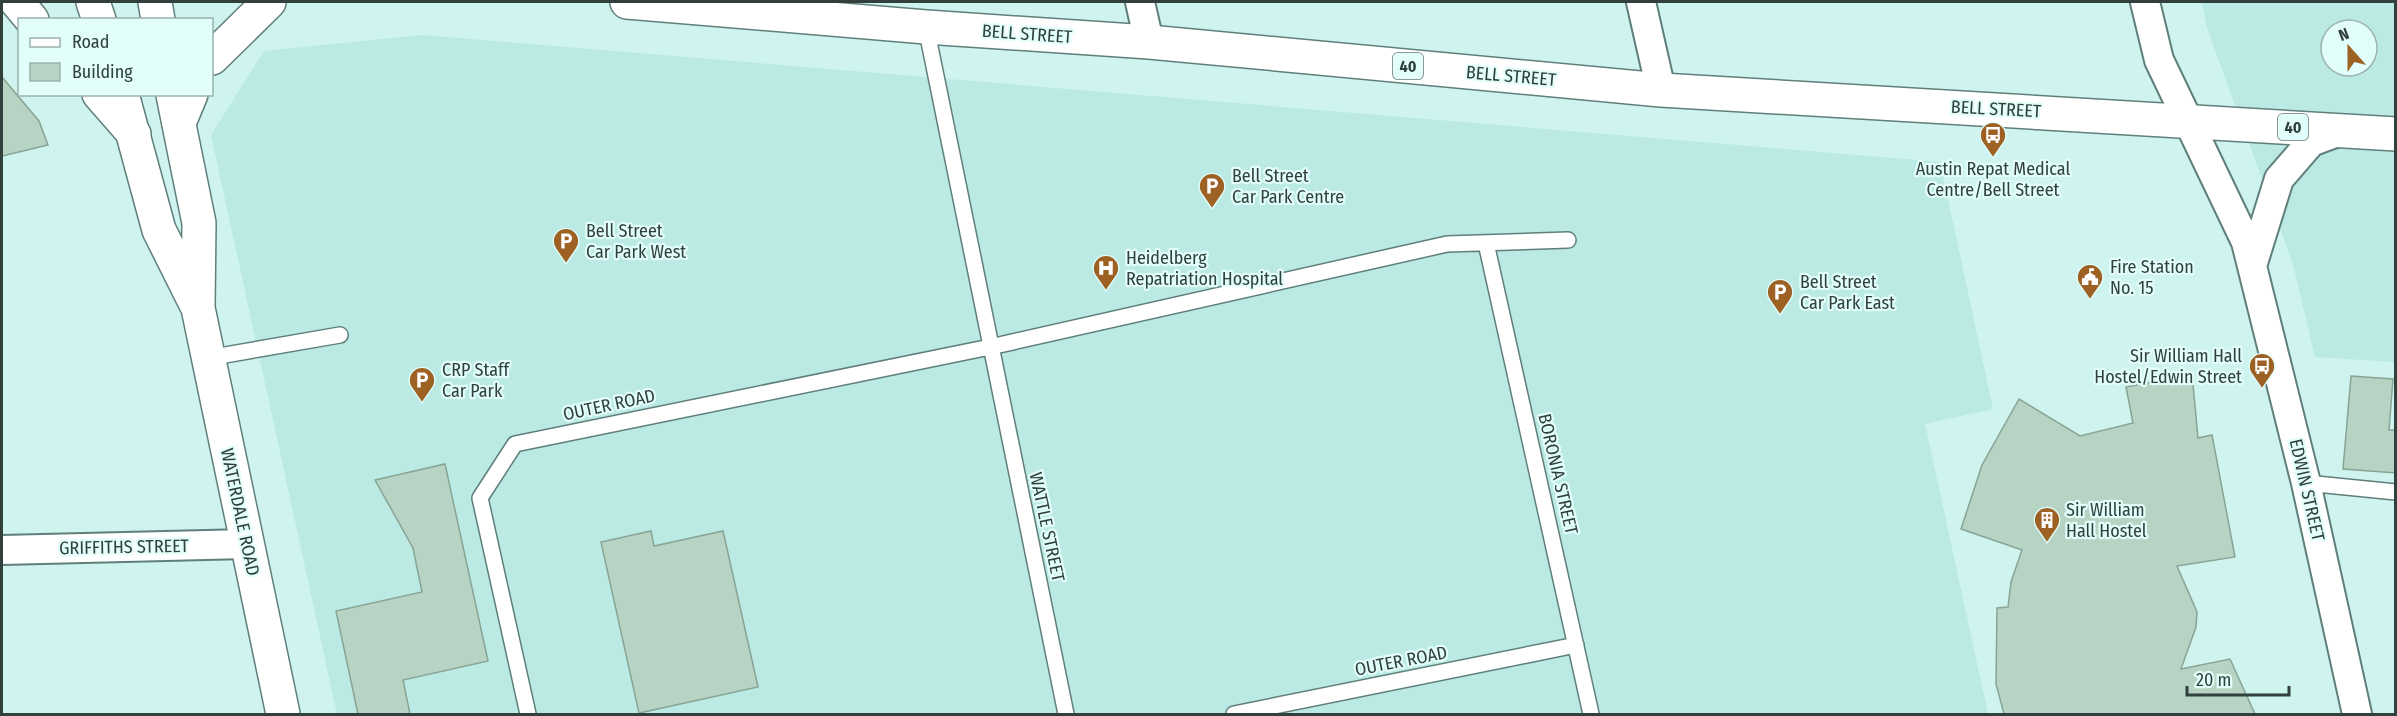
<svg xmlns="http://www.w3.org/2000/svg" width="2397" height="716" viewBox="0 0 2397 716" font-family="'Fira Sans Condensed',sans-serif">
	<rect width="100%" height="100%" fill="#cff3ee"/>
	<path fill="#bbe9e3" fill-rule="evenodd" d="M2202 2H2395V362L2315 357 2293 264 2207 28ZM2331 30H2367V66H2331Z
		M422 35 1940 162 1993 409 1925 424 1988 714H337L211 135 264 51Z"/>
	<path fill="#b6d3c3" stroke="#88a495" stroke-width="1.5" d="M2 77 39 121 48 145 2 156Z
		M2192 374 2198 438 2212 435 2235 557 2177 566 2197 612 2196 627 2181 669 2230 659 2255 714H2004L1996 684 1997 608 2008 607 2011 582 2022 550 1961 529 1982 465 2019 399 2080 436 2133 423 2126 387Z
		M2351 376 2393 379 2389 430H2396V473L2343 469Z
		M445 464 488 661 403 680 410 714H358L336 611 422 592 413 548 375 480Z
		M651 531 654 546 723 531 758 687 639 713 601 542Z"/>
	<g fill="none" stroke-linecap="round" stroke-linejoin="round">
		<g stroke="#5f7f7b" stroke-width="18">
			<path id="lane" d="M926 27 1066 714
				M1486 243 1591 714
				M208 358 340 335
				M2306 483 2396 492
				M528 714 480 498 515 444 990 347 1447 244 1568 240
				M1234 714 1576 645"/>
		</g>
		<g stroke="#5f7f7b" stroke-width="32">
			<path id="street" d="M1140 2 1149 42
				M1641 2 1661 90
				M2145 2 2159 60 2246 242 2306 483 2357 714
				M2252 266 2279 179 2311 142 2343 130
				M2 550 247 544"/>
		</g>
		<g stroke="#5f7f7b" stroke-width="36">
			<path id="secondary" d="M93 2 99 20
				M155 2 158 20
				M122 94 159 230 196 304
				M173 95 199 223 198 308 283 714"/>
		</g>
		<g stroke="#5f7f7b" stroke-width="36">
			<path id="highway" d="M17 2 32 20
				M627 2 926 27 1149 42 1661 90 2396 134
				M212 58 269 2
				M99 94 134 134
				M179 123 191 94"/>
		</g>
		<use href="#lane" stroke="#fff" stroke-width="15"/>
		<use href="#street" stroke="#fff" stroke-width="28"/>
		<use href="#secondary" stroke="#fff" stroke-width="33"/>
		<use href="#highway" stroke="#fff" stroke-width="33"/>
	</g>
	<defs>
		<g id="bus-pin" transform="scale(1.35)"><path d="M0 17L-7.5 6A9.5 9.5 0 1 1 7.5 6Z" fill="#9d6123" stroke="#e2fefa"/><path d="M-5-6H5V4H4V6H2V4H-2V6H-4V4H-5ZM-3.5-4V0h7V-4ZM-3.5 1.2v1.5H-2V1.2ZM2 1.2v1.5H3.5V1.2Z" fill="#fff"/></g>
		<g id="parking-pin" transform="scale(1.35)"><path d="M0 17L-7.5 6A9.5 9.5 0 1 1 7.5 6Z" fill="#9d6123" stroke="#e2fefa"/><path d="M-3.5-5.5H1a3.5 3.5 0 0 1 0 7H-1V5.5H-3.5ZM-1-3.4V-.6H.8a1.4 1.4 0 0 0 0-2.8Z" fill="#fff"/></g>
		<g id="hospital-pin" transform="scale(1.35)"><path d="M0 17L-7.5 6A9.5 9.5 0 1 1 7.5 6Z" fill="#9d6123" stroke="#e2fefa"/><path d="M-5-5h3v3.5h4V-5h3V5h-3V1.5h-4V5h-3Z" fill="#fff"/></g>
		<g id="civic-pin" transform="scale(1.35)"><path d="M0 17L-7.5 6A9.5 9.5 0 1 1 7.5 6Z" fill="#9d6123" stroke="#e2fefa"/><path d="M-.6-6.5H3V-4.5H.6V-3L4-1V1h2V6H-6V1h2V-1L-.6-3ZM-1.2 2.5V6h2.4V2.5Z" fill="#fff"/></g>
		<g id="building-pin" transform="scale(1.35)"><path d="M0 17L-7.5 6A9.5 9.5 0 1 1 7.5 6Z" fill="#9d6123" stroke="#e2fefa"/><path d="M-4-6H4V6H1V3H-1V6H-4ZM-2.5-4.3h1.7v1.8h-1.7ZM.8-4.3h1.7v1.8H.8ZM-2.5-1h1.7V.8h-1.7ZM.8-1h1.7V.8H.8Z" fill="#fff"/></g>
	</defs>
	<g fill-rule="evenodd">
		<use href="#bus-pin" x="1993" y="135"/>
		<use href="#parking-pin" x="1212" y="186"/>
		<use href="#parking-pin" x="566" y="241"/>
		<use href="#hospital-pin" x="1106" y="268"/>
		<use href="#civic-pin" x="2090" y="277"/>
		<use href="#parking-pin" x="1780" y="292"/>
		<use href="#bus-pin" x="2262" y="366"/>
		<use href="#parking-pin" x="422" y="380"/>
		<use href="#building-pin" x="2047" y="520"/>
	</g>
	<g text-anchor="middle" stroke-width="4.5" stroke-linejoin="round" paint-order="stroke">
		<g fill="#e2fefa" stroke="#667876" stroke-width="1.5">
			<rect x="1393" y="53" width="30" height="26" rx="4.5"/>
			<rect x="2278" y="114" width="30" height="26" rx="4.5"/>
		</g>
		<g font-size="16" font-weight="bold" fill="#313f3d">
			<text x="1408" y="72">40</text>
			<text x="2293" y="133">40</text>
		</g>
		<g font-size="18" fill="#313f3d" stroke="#e2fefa">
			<text transform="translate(1027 34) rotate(4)" y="6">BELL STREET</text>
			<text transform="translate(1511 76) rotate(5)" y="6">BELL STREET</text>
			<text transform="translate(1996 109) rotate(3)" y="6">BELL STREET</text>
			<text transform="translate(609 405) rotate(-12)" y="6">OUTER ROAD</text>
			<text transform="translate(1558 474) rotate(77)" y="6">BORONIA STREET</text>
			<text transform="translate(2307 490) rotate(77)" y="6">EDWIN STREET</text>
			<text transform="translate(240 512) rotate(78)" y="6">WATERDALE ROAD</text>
			<text transform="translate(1047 527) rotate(78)" y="6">WATTLE STREET</text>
			<text transform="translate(124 547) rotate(-1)" y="6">GRIFFITHS STREET</text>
			<text transform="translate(1401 661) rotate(-11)" y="6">OUTER ROAD</text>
		</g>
		<g font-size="18" fill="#313f3d" stroke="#e2fefa" text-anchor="start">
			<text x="1993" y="175" text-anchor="middle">Austin Repat Medical<tspan x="1993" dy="21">Centre/Bell Street</tspan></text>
			<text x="1232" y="182">Bell Street<tspan x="1232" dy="21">Car Park Centre</tspan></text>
			<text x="586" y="237">Bell Street<tspan x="586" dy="21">Car Park West</tspan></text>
			<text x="1126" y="264">Heidelberg<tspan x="1126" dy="21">Repatriation Hospital</tspan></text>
			<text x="2110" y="273">Fire Station<tspan x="2110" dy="21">No. 15</tspan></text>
			<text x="1800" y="288">Bell Street<tspan x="1800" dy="21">Car Park East</tspan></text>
			<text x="2242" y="362" text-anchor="end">Sir William Hall<tspan x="2242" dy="21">Hostel/Edwin Street</tspan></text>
			<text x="442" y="376">CRP Staff<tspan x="442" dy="21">Car Park</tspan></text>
			<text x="2066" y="516">Sir William<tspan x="2066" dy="21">Hall Hostel</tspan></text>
		</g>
	</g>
	<rect width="2397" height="716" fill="none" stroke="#313f3d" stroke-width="6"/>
	<rect x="18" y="18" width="195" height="78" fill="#e2fefa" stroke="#9bb2ae" stroke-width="1.5"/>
	<rect x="30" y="38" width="30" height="9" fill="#ffffff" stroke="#9bb2ae" stroke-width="1.5"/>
	<text x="72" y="48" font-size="18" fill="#313f3d">Road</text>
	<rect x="30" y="63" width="30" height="18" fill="#b6d3c3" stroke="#9bb2ae" stroke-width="1.5"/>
	<text x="72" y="78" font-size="18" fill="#313f3d">Building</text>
	<g transform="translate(2349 48) rotate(339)"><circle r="28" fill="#e2fefa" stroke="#9bb2ae" stroke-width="1.5"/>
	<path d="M0-4.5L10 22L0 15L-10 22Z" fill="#9d6123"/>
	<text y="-9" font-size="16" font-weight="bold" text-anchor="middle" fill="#313f3d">N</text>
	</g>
	<path d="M2187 686v9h102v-9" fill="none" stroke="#313f3d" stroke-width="3"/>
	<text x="2196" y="686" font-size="18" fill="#313f3d" stroke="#e2fefa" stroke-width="4.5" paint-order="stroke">20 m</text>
</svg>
